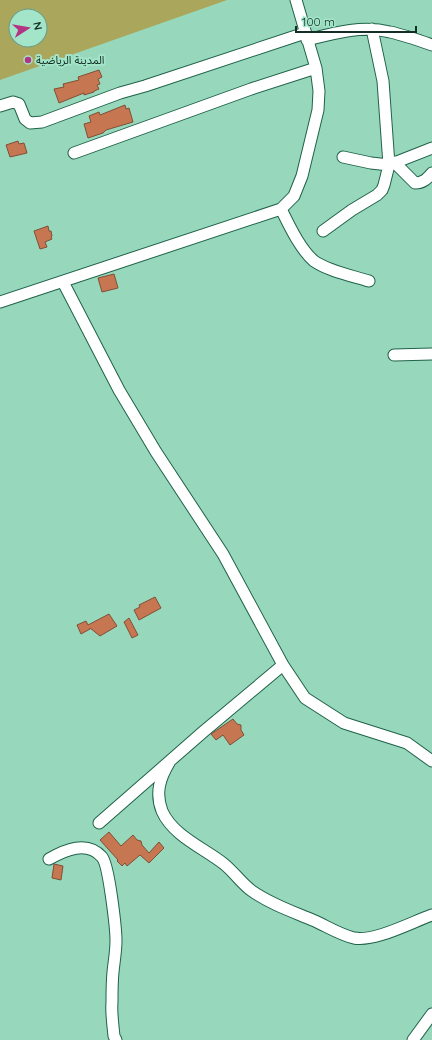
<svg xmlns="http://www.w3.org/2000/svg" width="432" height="1040" viewBox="0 0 432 1040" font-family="Quicksand,'Noto Sans Arabic',sans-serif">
	<rect width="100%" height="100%" fill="#97d8bc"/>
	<path fill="#aaa65b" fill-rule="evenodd" d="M0 0H227L0 80ZM16 16H40V40H16Z"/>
	<path fill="#c67751" stroke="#814e36" d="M99 70 102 77 98 79 100 84 97 85 99 89 94 91V92L84 95V93L59 103 54 89 64 87 63 84 79 80 78 77Z
		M125 105 126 109 129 108 133 122 106 130 103 133 88 138 84 124 91 122 89 116 99 112 100 115Z
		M18 141 19 144 24 143 27 153 10 157 6 145Z
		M48 226 49 231H51L52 236 51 237 52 239 45 242 47 247 40 249 34 231Z
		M114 274 118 288 102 292 98 278Z
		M155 597 161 608 139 620 134 610 140 607 139 605Z
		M109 614 117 626 100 636 90 628V629L81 634 77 625 86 621 88 625Z
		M129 618 138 635 132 638 124 622Z
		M233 719 237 724 241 725V730L244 735 230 745 223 735 216 740 211 734Z
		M109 832 121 846 133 835 137 840 141 841 142 845 149 853 159 842 164 848 149 863 140 855 127 866 125 863 122 866 117 861 118 860 100 840Z
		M54 864 63 866 61 880 52 878Z"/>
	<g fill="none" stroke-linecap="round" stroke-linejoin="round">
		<g stroke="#1f624a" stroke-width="13">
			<path id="minor" d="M307 40C334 33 362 25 390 32 404 35 418 40 432 45
				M0 106 13 102 19 104 25 119 30 123 42 122 120 93 145 86 305 33
				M74 153 251 89 316 68
				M343 157 371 163 389 165 432 148
				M394 162 415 183C423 183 427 179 432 173
				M281 209C289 225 300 249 314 261 328 271 353 276 369 281
				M323 231 352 210 377 195 382 190 384 185 389 165 383 81 372 29
				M63 282 119 390 156 452 223 554 283 665 305 698 344 723 407 743 432 761
				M0 302 281 209 294 196 302 176 318 110 319 91 316 68 296 0
				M394 355 432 354
				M169 763C160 778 155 793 162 811 173 836 204 848 224 864 234 872 242 884 252 891 272 905 294 912 315 921 328 927 341 935 354 938 375 942 412 922 432 915
				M99 823 203 732 283 665
				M49 859C65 850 87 840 102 857 109 865 116 929 116 941 116 951 114 962 113 972 112 982 112 992 112 1002 111 1013 113 1025 114 1036L116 1040
				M413 1040 432 1014"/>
		</g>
		<use href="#minor" stroke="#fff" stroke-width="11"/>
	</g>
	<circle fill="#b23584" stroke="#a3e5c9" stroke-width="1.5" cx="28" cy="60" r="4"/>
	<g text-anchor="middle" stroke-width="4" stroke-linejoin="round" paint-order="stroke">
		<g font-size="11" fill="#132e24" stroke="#a3e5c9" text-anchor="start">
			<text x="36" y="64">المدينة الرياضية</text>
		</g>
	</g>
	<g transform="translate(28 28) rotate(78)"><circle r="19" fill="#a3e5c9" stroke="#699c87"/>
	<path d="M0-3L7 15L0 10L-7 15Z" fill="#b23584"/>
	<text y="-6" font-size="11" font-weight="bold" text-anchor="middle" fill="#132e24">N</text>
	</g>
	<path d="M296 26v6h120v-6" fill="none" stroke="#132e24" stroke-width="2"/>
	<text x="302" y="26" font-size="12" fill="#132e24" stroke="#a3e5c9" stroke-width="3" paint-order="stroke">100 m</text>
</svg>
